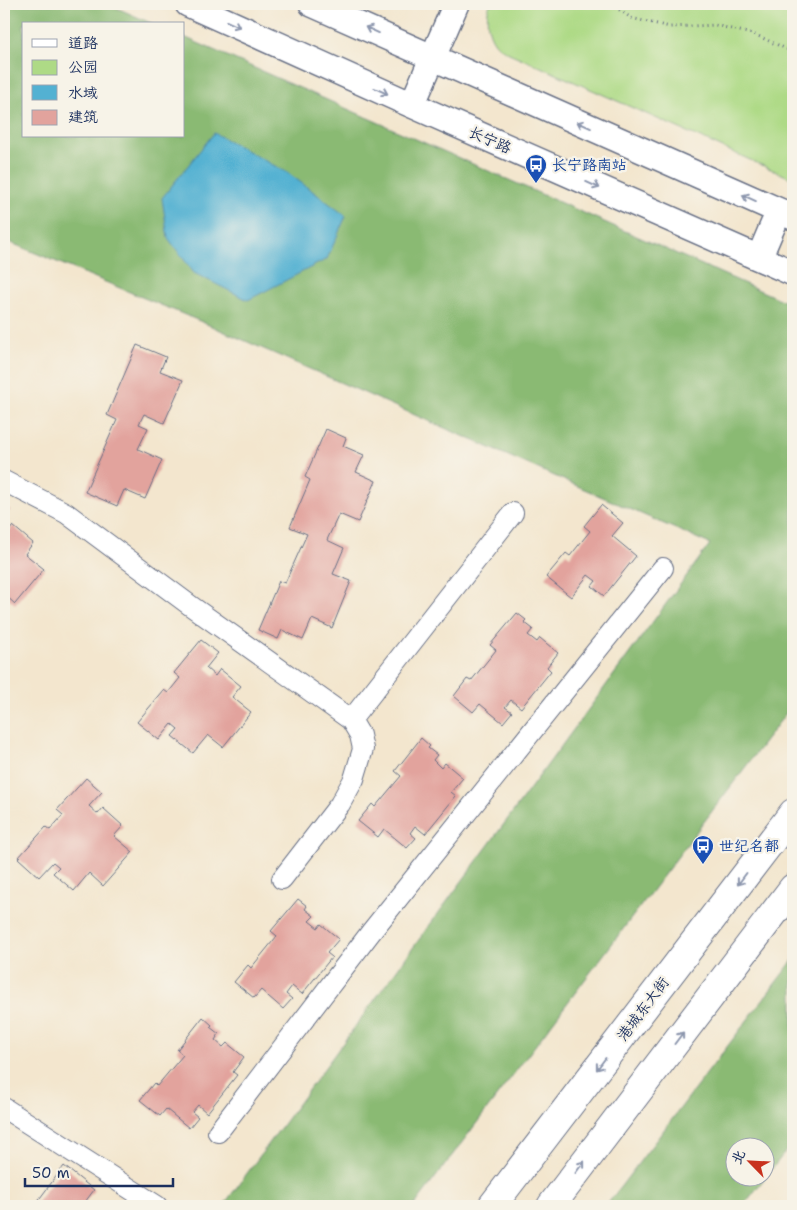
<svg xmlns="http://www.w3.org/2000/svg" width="797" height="1210" viewBox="0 0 797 1210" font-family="'Shantell Sans','LXGW WenKai TC',sans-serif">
	<rect width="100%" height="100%" fill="#f7f3e8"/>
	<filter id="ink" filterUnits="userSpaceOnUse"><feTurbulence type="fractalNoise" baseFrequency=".02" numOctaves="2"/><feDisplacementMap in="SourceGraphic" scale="10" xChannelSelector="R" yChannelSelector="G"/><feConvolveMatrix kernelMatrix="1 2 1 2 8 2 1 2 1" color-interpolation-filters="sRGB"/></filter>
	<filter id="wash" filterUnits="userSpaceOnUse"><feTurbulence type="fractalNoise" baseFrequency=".0096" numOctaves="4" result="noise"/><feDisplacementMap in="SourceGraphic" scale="20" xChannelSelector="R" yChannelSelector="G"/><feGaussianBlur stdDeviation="1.12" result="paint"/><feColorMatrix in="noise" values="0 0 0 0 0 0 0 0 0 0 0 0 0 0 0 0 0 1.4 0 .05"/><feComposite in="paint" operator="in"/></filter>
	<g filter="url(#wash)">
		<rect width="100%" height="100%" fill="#f3e6ce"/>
		<path fill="#aeda86" stroke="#648472" d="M490 4H793V179L509 53C504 50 499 48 495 43 487 32 485 16 490 4Z"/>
		<path fill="#8aba73" stroke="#527468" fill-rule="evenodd" d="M4 4H108L153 24H24V136H184V37L793 305V704L414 1206H223L710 544 202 322 4 240Z
			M793 960V1142L743 1206H606ZM734 1148H764V1178H734Z"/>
		<path fill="#53b1d2" stroke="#377098" d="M214 133 288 173 346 216 327 259 248 300 194 273 168 238 162 198Z"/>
		<g id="blocks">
			<path fill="#e2a39d" d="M137 345 166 357 160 371 183 380 164 423 144 414 139 424 148 428 138 449 162 460 145 499 124 490 117 506 85 492 117 420 107 415Z
				M326 429 346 438 343 446 364 455 356 472 376 481 358 522 339 514 327 540 344 548 333 574 351 581 332 628 312 619 303 640 282 630 278 639 258 630 279 581 285 583 307 534 290 527 310 480 305 477Z
				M4 505 10 510 4 518Z
				M601 505 623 523 612 536 636 556 604 596 592 586 596 581 588 575 571 597 546 577 566 553 570 556 590 531 584 526Z
				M13 526 33 543 25 554 44 569 15 604 4 594V530L7 533Z
				M517 613 526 620 524 622 533 629 528 635 537 642 540 638 558 653 547 667 551 671 521 708 511 700 505 707 512 712 503 723 480 704 473 712 454 696 467 679 471 681 496 650 490 645Z
				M201 640 218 653 206 668 215 676 220 669 241 686 232 697 251 712 223 747 208 735 193 753 172 736 178 729 172 724 159 740 137 722 164 690 168 693 180 678 174 673Z
				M421 738 430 746 428 748 437 755 433 760 441 768 445 763 463 778 451 792 456 796 425 834 415 826 410 833 416 838 407 848 384 829 378 837 358 821 372 804 375 807 401 776 395 771Z
				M86 778 102 792 89 806 98 814 103 808 123 826 114 836 133 852 103 886 89 873 74 891 53 873 59 867 53 862 39 877 18 858 46 827 50 830 63 815 57 810Z
				M298 899 307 906 305 909 314 916 309 921 318 928 321 924 339 939 327 953 332 957 302 994 292 986 286 994 292 999 283 1009 261 990 254 998 234 982 248 965 251 968 277 936 271 931Z
				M203 1017 212 1025 210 1027 219 1034 215 1040 223 1047 227 1043 244 1057 233 1072 237 1075 207 1113 198 1105 192 1112 198 1117 189 1128 166 1109 160 1116 140 1100 154 1083 157 1086 183 1055 177 1050Z
				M64 1166 94 1190 82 1206H34Z"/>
		</g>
	</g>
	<g filter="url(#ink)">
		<use href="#blocks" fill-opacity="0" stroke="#676f85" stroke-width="1"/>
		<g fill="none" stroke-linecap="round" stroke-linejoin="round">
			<g stroke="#676f85" stroke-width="22">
				<path id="minor" d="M4 481 66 513 191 606 351 720
					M282 879 340 804 354 779 363 749 360 735 351 720 513 513
					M4 1108 157 1206
					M218 1132 371 932 663 568"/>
			</g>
			<g stroke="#676f85" stroke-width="28">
				<path id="tertiary" d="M188 4 412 105 793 273
					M312 4 793 217
					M412 105 456 4
					M759 258 779 211"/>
			</g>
			<g stroke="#676f85" stroke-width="30">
				<path id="secondary" d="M492 1206 793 813
					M551 1206 793 888"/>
			</g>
			<path stroke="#676f85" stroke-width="3" stroke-dasharray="1 4" stroke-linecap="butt" d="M611 4 631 18 670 27 715 25 756 35 793 52"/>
			<use href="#minor" stroke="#fff" stroke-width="20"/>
			<use href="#tertiary" stroke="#fff" stroke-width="25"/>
			<use href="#secondary" stroke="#fff" stroke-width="28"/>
		</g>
		<defs><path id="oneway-shaft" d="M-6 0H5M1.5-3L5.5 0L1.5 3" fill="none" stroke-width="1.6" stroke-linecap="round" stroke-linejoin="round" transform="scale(1.25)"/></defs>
		<g stroke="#8d97ae">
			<use href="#oneway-shaft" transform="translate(233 24) rotate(24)"/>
			<use href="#oneway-shaft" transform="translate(372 30) rotate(-156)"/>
			<use href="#oneway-shaft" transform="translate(381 91) rotate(24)"/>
			<use href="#oneway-shaft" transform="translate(584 125) rotate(-156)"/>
			<use href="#oneway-shaft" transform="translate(593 185) rotate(24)"/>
			<use href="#oneway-shaft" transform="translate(749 198) rotate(-156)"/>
			<use href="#oneway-shaft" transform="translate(742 879) rotate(127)"/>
			<use href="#oneway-shaft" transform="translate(679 1038) rotate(-53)"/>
			<use href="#oneway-shaft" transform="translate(601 1064) rotate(127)"/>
			<use href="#oneway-shaft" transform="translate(580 1167) rotate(-53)"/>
		</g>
	</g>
	<defs>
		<g id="bus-pin" transform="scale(1.125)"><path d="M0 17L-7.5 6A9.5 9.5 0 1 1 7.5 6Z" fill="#1a4fb4" stroke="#f7f3e8"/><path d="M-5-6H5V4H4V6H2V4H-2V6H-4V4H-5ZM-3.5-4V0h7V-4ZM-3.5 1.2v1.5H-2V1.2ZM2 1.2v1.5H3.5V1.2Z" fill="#fff"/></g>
	</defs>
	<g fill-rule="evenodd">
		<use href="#bus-pin" x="536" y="165"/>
		<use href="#bus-pin" x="703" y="846"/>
	</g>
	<g text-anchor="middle" stroke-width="4.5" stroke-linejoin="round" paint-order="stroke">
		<g font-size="15" fill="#1b2f5e" stroke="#f7f3e8">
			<text transform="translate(490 140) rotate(24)" y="5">长宁路</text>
			<text transform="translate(643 1009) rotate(-53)" y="5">港城东大街</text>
		</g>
		<g font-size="15" fill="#164399" stroke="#f7f3e8" text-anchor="start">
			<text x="552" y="170">长宁路南站</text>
			<text x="719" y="851">世纪名都</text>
		</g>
	</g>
	<rect width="797" height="1210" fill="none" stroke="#f7f3e8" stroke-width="20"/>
	<rect x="22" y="22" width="162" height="115" fill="#f7f3e8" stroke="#9fa5b1"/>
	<rect x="32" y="39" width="25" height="8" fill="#ffffff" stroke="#9fa5b1"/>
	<text x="68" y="48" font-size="15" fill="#1b2f5e">道路</text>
	<rect x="32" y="60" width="25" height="15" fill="#aeda86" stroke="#9fa5b1"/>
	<text x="68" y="72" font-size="15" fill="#1b2f5e">公园</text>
	<rect x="32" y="85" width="25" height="15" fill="#53b1d2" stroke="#9fa5b1"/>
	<text x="68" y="98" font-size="15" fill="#1b2f5e">水域</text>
	<rect x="32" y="110" width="25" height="15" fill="#e2a39d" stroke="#9fa5b1"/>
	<text x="68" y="122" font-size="15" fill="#1b2f5e">建筑</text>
	<g transform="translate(750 1162) rotate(294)"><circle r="24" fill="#f7f3e8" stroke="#9fa5b1"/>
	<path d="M0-4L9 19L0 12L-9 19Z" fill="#c8321e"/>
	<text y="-8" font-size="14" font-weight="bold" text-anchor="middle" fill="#1b2f5e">北</text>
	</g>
	<path d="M25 1178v8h148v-8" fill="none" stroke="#1b2f5e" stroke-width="2.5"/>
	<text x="32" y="1178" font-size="15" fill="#1b2f5e" stroke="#f7f3e8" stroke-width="4" paint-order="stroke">50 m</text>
</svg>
